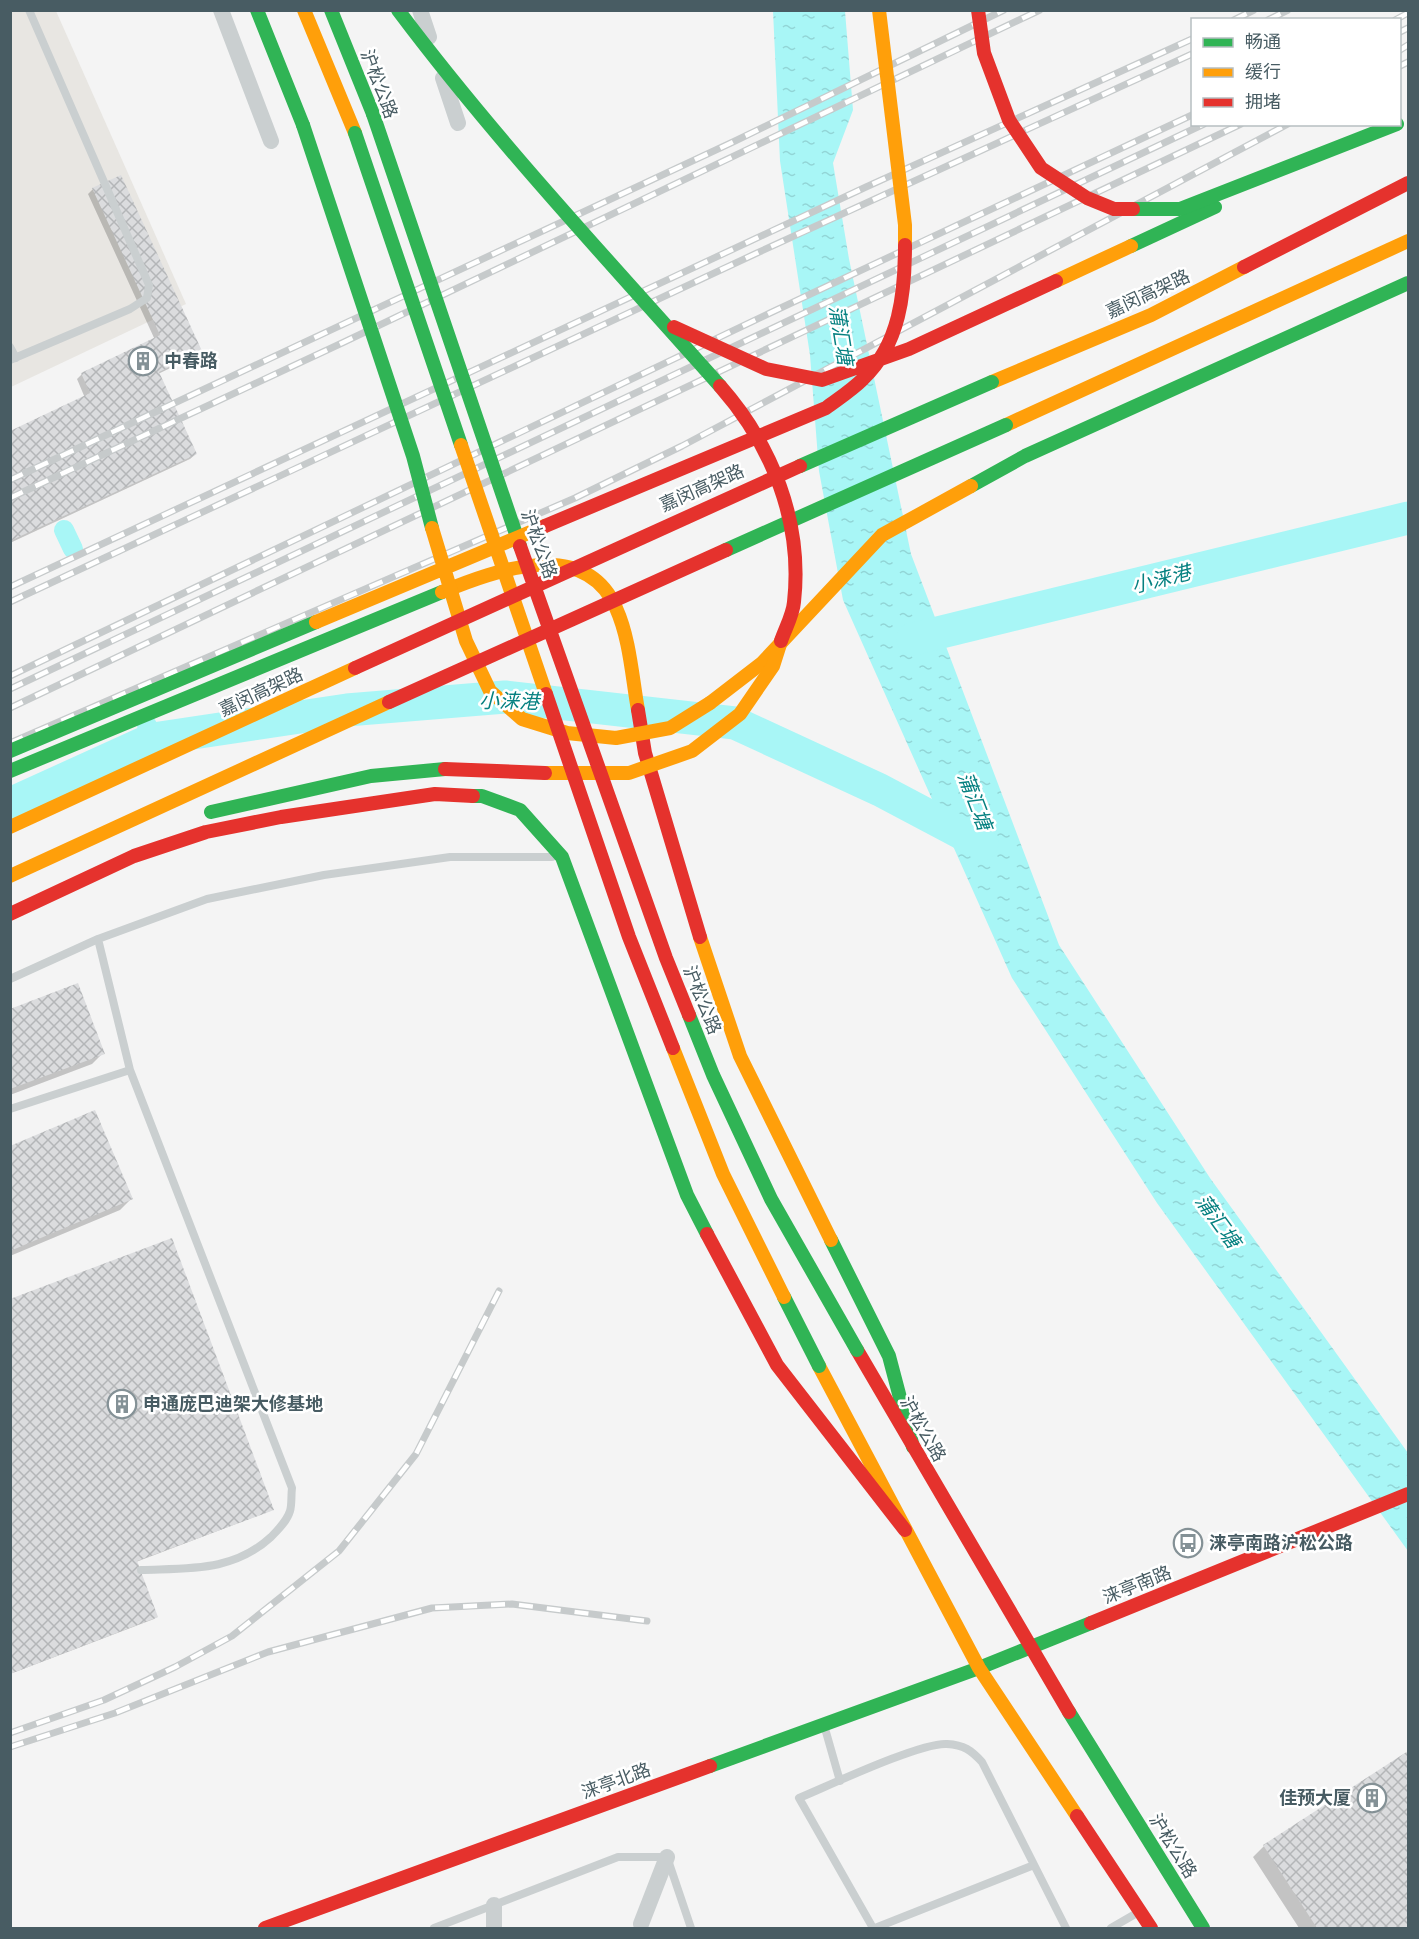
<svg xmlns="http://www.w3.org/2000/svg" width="1419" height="1939" viewBox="0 0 1419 1939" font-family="Cabin,'Noto Sans SC',sans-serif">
	<defs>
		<pattern id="water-ripples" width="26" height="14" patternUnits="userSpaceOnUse" patternTransform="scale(1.5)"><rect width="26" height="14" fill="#a8f6f6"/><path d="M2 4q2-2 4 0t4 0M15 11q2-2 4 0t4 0" fill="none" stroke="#92d5d6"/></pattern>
		<pattern id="building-cross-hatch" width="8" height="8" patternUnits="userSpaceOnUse" patternTransform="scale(1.5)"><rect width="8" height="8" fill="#dbdcde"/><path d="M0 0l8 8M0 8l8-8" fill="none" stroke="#b4b6b8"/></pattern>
	</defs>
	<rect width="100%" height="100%" fill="#f4f4f4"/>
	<path fill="#e8e6e2" d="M10 11H56L186 304 11 387Z"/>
	<path fill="url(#water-ripples)" d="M773 11H845L853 110 833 163 849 259 911 554 1059 945 1210 1178 1408 1453V1551L1157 1203 1012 978 843 600 819 471 810 355 780 161Z"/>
	<path fill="#0003" d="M93 189 201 351 195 356 158 374 196 454 190 459 10 543V432L85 398 77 379 82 374 155 340 88 194Z
		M10 1011 103 1053 92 1064 10 1095Z
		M10 1148 131 1199 120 1210 10 1256Z
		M10 1301 270 1511 136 1562 157 1617 154 1619 10 1674Z
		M1408 1753V1928H1299L1253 1857 1264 1846Z"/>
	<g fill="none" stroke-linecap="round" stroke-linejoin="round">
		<path stroke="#a8f6f6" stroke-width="20" d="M64 530 73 549
			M147 726 153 739"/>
		<path stroke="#a8f6f6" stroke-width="33" d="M913 639 1408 518
			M10 804 153 739 347 710 505 697 735 723 880 790 982 844"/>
	</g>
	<path fill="url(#building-cross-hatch)" d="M121 175 202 351 159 372 197 454 10 541V431L90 393 81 373 160 335 92 188Z
		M78 983 105 1054 10 1089V1009Z
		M95 1110 133 1199 10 1251V1146Z
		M172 1238 274 1510 137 1561 158 1617 10 1674V1299Z
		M1408 1751V1928H1317L1263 1845Z"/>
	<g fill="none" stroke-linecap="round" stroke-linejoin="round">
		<path stroke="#cacfd0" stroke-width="8" d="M10 347 16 358
			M10 360 130 309 147 298 149 285 29 10
			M98 939 130 1070 292 1488C291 1495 292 1505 290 1511 287 1521 278 1530 271 1537 233 1572 189 1568 141 1570
			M10 979 98 939 207 899 324 875 450 857H552
			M10 1109 130 1070
			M824 1725 840 1781
			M434 1928 618 1857H667L691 1928
			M873 1928 799 1798C828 1786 921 1742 947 1744 964 1745 971 1750 982 1762L1066 1928
			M875 1928 1034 1865
			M1111 1928 1137 1913"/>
		<path stroke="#cacfd0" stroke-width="16" d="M221 10 271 141
			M420 10 429 37
			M443 78 458 123
			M641 1924 667 1857
			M494 1928V1905"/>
		<path stroke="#30b455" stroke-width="14" d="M257 10 303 125
			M331 10 373 114
			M1131 246 1215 207
			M971 486 1025 456 1408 283
			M10 771 442 592
			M473 796H482L520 810 562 857 687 1195 707 1234
			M211 812 371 776 445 769
			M831 1240 889 1356 913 1447
			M1069 1712 1203 1928
			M710 1766 979 1668 1091 1623"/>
		<path stroke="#ff9f0a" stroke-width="14" d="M304 10 355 133
			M992 382 1151 315 1244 267
			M1006 425 1408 241
			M442 592C496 570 585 537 616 608 630 639 632 677 638 710
			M710 703 762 663 882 535 971 486
			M700 937 740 1056 831 1240
			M819 1366 979 1668 1077 1816"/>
		<path stroke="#e5322d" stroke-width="14" d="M1244 267 1408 183
			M638 710 645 753 700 937
			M10 914 134 856 206 832 281 817 435 794 473 796
			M707 1234 777 1365 905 1530
			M857 1350 1069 1712
			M1091 1623 1408 1494
			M1077 1816 1151 1928
			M265 1928 710 1766"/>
		<g stroke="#c6cacb" stroke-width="7">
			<path id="rail" d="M1234 20 1254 10
				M1268 20 1288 10
				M1395 20 1408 13
				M1400 32 1408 28
				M1400 50 1408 45
				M1400 66 1408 62
				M10 480 735 141 1004 10
				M10 498 342 343 1040 10
				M10 587 866 187 1192 39
				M10 602 757 253 1192 54
				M10 676 770 313 1192 115
				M10 689 1204 124
				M10 708 1241 124
				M10 743 575 498 682 446 1288 124
				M10 1733 104 1700 175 1667 232 1636 339 1551 416 1454 499 1291
				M10 1747 115 1713 268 1652 432 1608 512 1604 647 1621"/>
		</g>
		<use href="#rail" stroke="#fff" stroke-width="4.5" stroke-dasharray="14" stroke-linecap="butt"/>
		<path stroke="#30b455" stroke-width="14" d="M398 10C497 142 611 263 720 386
			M373 114 520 546
			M303 125 413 456 432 528
			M355 133 461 445
			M1133 209H1180L1397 124
			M800 466 992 382
			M726 550 1006 425
			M10 751 316 622
			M689 1015 713 1075 771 1199 857 1350
			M784 1297 819 1366"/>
		<path stroke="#ff9f0a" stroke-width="14" d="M879 10 905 225V245
			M1056 281 1131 246
			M461 445 546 694
			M432 528 466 641 490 691 522 719 567 733 616 738 670 728 710 703
			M316 622 545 526
			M545 773H629L692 751 740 714 773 666 781 641
			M10 827 355 668
			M10 876 389 702
			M673 1048 723 1174 784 1297"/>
		<path stroke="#e5322d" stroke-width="14" d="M978 10 984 53 1009 120 1041 168 1087 198 1114 209H1133
			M674 327 766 369 822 380 909 349 1056 281
			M720 386C772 445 803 522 794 602 793 615 785 629 781 641
			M545 526 826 408C838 399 852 390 863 379 900 344 905 293 905 245
			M520 546 666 958 689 1015
			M355 668 800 466
			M546 694 629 937 673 1048
			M389 702 726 550
			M445 769 545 773"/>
	</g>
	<defs>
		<g id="building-ring" transform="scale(1.5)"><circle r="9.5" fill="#fff" stroke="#849196" stroke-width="1.5"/><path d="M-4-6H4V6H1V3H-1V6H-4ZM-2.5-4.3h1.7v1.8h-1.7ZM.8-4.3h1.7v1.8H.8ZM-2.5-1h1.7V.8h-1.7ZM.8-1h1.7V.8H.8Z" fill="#849196"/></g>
		<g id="bus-ring" transform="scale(1.5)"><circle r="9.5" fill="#fff" stroke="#849196" stroke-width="1.5"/><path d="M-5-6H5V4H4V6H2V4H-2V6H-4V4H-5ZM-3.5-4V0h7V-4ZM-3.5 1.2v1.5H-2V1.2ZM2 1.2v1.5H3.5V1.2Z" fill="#849196"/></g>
	</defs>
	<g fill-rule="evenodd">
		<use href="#building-ring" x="143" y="361"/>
		<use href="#building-ring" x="122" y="1404"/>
		<use href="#bus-ring" x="1188" y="1543"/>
		<use href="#building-ring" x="1372" y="1798"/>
	</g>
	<g text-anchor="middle" stroke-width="5" stroke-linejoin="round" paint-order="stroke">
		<g font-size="18" fill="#485c63" stroke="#fff">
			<text transform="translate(379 84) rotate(69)" y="6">沪松公路</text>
			<text transform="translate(1148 294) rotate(-25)" y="6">嘉闵高架路</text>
			<text transform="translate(702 488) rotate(-24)" y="6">嘉闵高架路</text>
			<text transform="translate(539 544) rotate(70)" y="6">沪松公路</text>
			<text transform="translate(261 692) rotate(-25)" y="6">嘉闵高架路</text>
			<text transform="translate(702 1000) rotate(68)" y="6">沪松公路</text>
			<text transform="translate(923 1429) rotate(60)" y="6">沪松公路</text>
			<text transform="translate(1137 1585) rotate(-22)" y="6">涞亭南路</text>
			<text transform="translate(616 1781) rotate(-20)" y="6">涞亭北路</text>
			<text transform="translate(1173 1846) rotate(58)" y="6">沪松公路</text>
		</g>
		<g font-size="18" font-weight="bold" fill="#485c63" stroke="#fff" text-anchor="start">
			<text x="164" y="367">中春路</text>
			<text x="143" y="1410">申通庞巴迪架大修基地</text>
			<text x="1209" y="1549">涞亭南路沪松公路</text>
			<text x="1351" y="1804" text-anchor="end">佳预大厦</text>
		</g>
		<g font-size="20" font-style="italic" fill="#068181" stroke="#fff">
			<text transform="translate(841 335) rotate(81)" y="7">蒲汇塘</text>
			<text transform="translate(1161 579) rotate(-14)" y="7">小涞港</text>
			<text transform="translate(509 701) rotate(1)" y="7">小涞港</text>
			<text transform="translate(975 801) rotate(69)" y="7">蒲汇塘</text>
			<text transform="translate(1218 1221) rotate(54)" y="7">蒲汇塘</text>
		</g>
	</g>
	<rect width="1419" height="1939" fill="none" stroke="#485c63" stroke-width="24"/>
	<rect x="1191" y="18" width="210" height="108" fill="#ffffff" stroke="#b6bec1" stroke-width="1.5"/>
	<rect x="1203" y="38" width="30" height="9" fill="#30b455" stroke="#b6bec1" stroke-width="1.5"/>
	<text x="1245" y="48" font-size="18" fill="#485c63">畅通</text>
	<rect x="1203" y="68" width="30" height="9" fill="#ff9f0a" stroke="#b6bec1" stroke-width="1.5"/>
	<text x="1245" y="78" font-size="18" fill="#485c63">缓行</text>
	<rect x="1203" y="98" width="30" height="9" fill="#e5322d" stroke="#b6bec1" stroke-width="1.5"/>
	<text x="1245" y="108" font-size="18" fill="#485c63">拥堵</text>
</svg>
